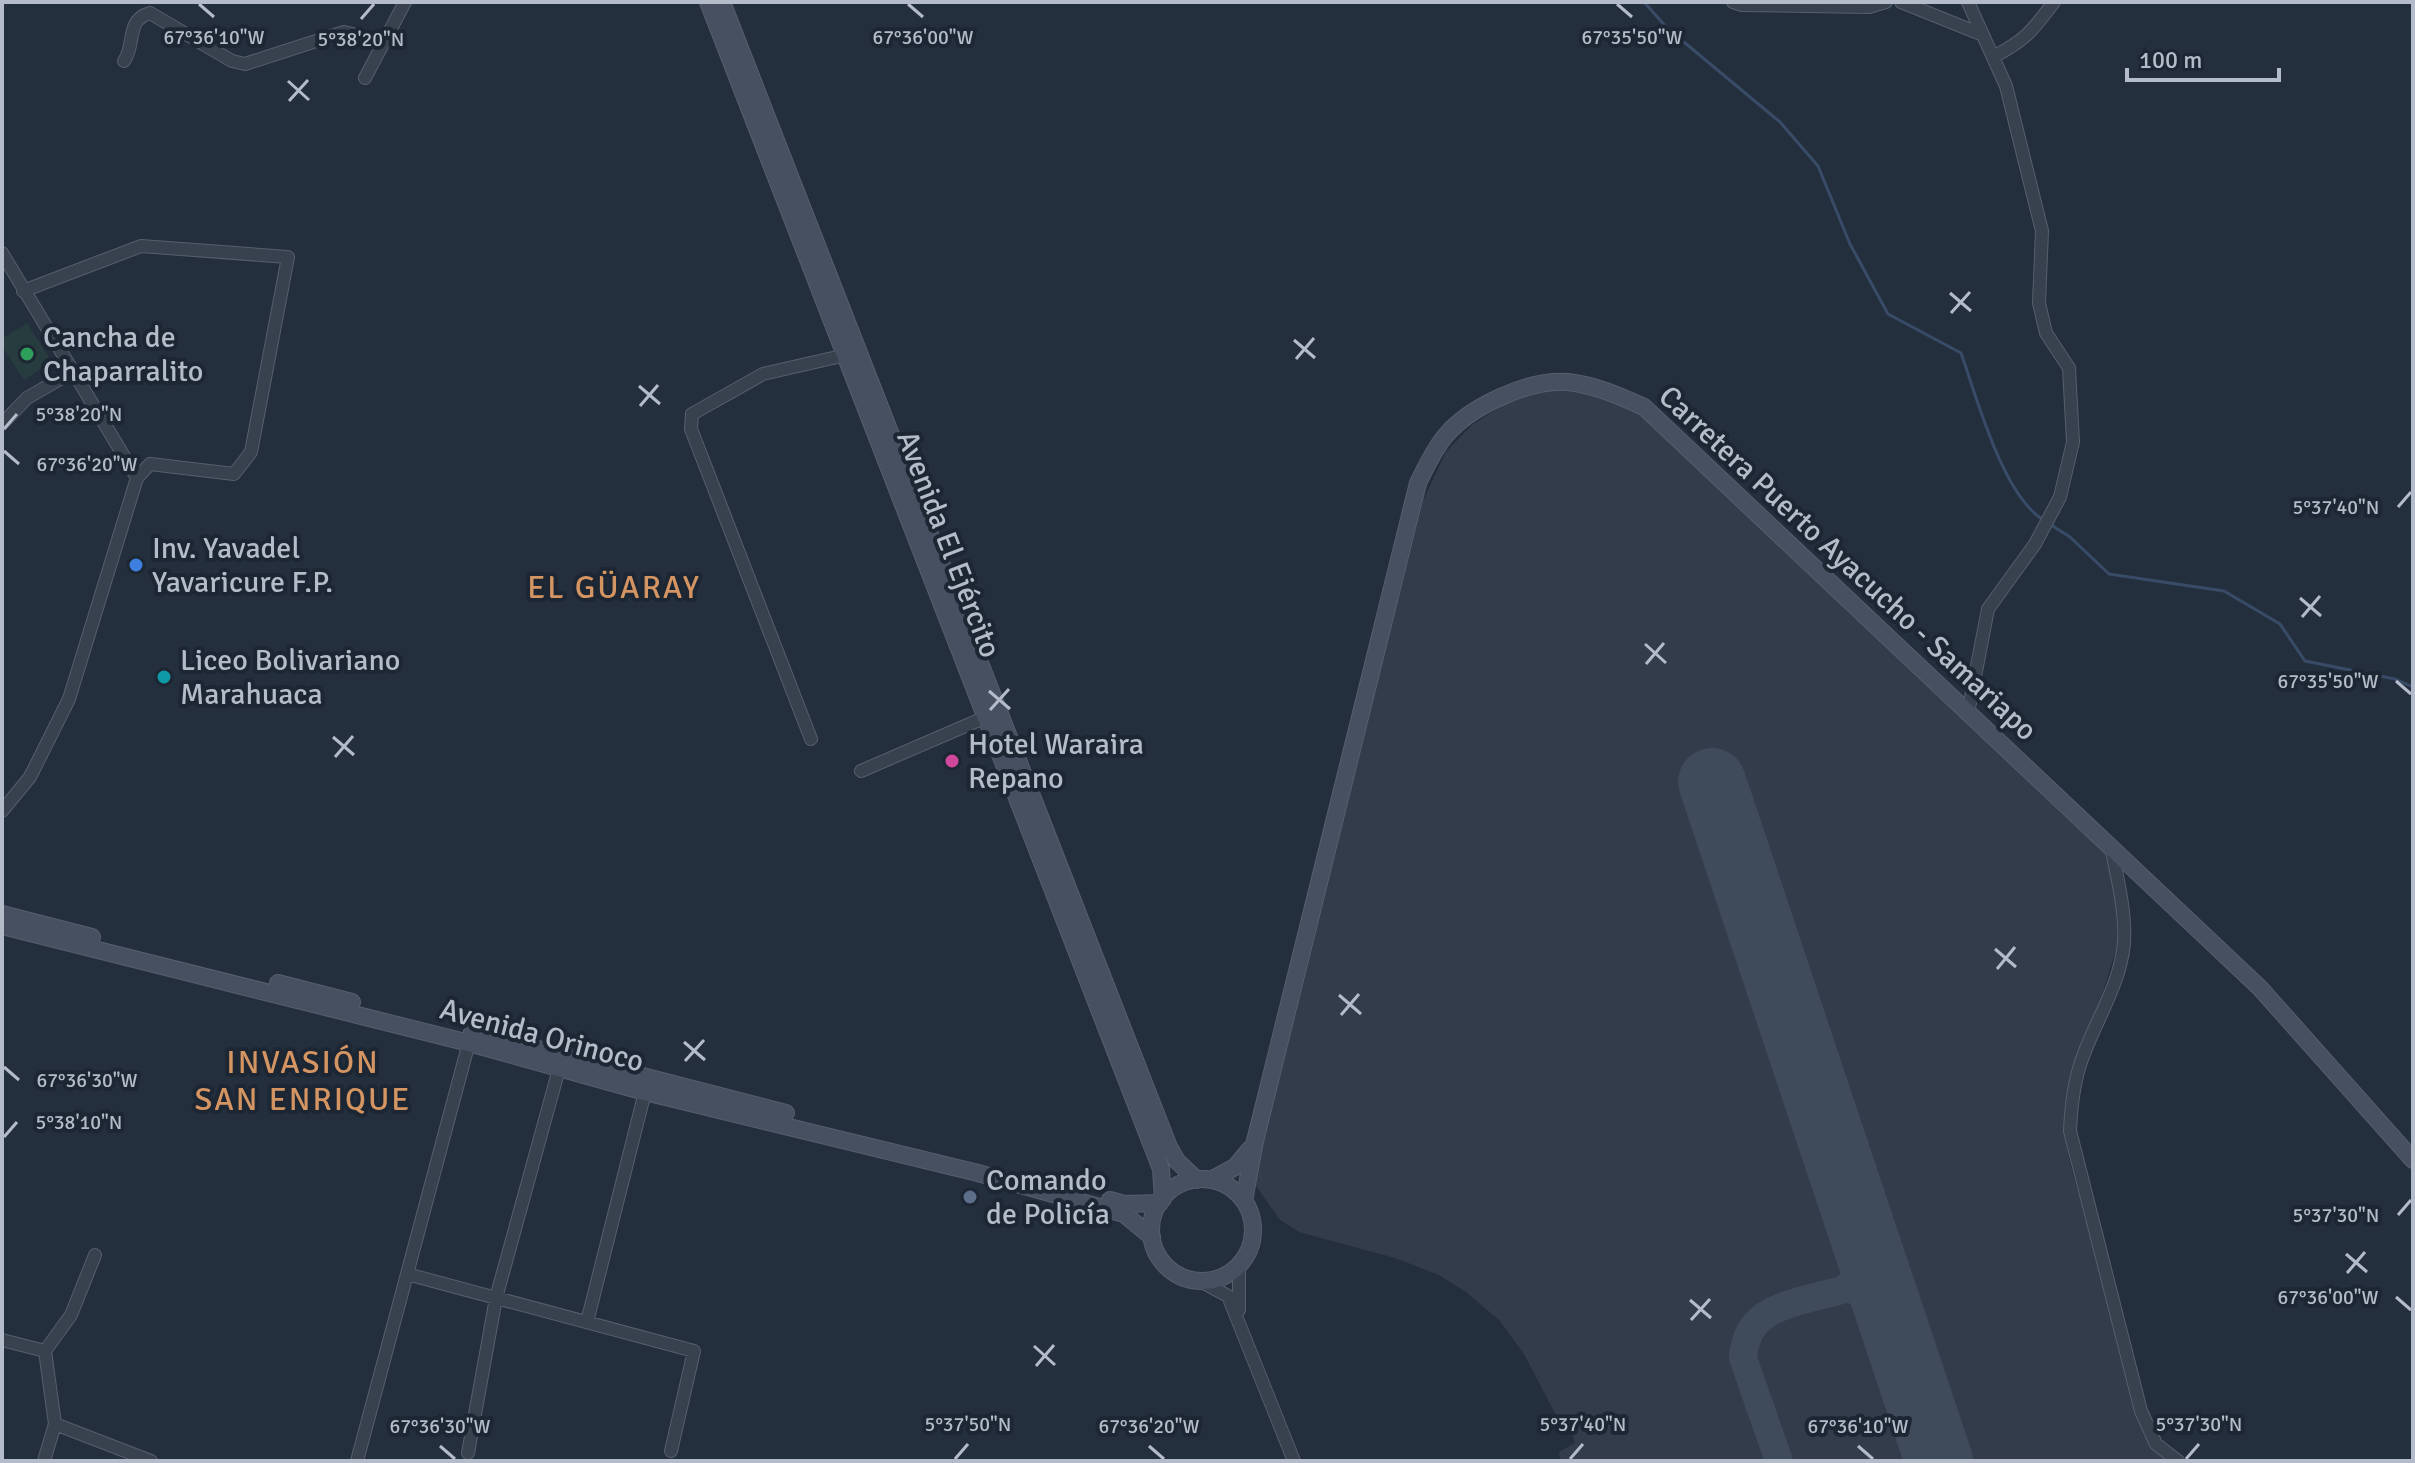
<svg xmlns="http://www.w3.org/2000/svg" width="2415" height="1463" viewBox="0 0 2415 1463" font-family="Signika,sans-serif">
	<rect width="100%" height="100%" fill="#242f3e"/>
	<path fill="#323c4b" d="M1578 388 1611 397 1647 419 2105 851 2117 900V947L2102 994 2077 1058 2065 1109 2069 1159 2145 1435 2171 1461H1560L1559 1452 1575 1443 1570 1426 1558 1419 1524 1354 1499 1320 1466 1292 1439 1275 1395 1258 1299 1232 1280 1220 1256 1186 1263 1137 1423 501 1446 452 1472 425 1506 403 1540 391Z"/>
	<path fill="#263c3f" d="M27 323 52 362 24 380 2 346V339Z"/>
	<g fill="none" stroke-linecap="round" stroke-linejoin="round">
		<path stroke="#394c67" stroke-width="3" d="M1644 2 1667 28 1780 122 1818 166 1850 244 1888 314 1961 353C1977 398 2002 493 2042 519
			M2048 523 2070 537 2109 574 2224 591 2280 624 2305 661 2395 679 2413 687"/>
		<path stroke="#3f4a5a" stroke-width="28" d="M1845 1289C1864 1290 1875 1298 1889 1311
			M1779 1461 1743 1358C1746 1311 1782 1306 1822 1295 1828 1293 1840 1292 1845 1288 1859 1279 1862 1259 1867 1244"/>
		<path stroke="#3f4a5a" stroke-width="68" d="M1712 782 1939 1461"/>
		<g stroke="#565f6c" stroke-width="14">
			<path id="street" d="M1733 2 1742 5 1869 7 1886 2
				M1901 2 1983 35
				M1993 57C2026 40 2032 31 2054 2
				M124 61C136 45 125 20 150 13L232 61 245 64 344 32 373 39 386 38
				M365 78 405 2
				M2 253 137 478 69 699 30 777 2 811
				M23 291 141 246 288 257 251 452 234 474 150 464 137 478
				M2 424 27 398 72 372
				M1968 713 1988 609 2035 544 2060 497 2073 442 2069 368 2046 333 2039 303 2042 231 2006 86 1968 2
				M811 739 691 429 692 414 763 374 846 355
				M861 771 986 717
				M2111 846C2117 877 2126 911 2124 943 2120 987 2093 1024 2080 1065 2073 1087 2071 1108 2070 1131L2141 1411 2156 1444 2178 1461
				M407 1274 694 1351 671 1451
				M1202 1282 1228 1296 1294 1461
				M1239 1310V1266
				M587 1322 645 1092
				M2 1340 45 1351 55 1424 44 1461
				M45 1351 71 1315 95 1255
				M55 1424 151 1461
				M468 1453 496 1298 559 1069
				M357 1461 471 1035"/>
		</g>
		<g stroke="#565f6c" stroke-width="18">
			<path id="secondary" d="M708 2 1161 1169 1163 1199
				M722 2 1169 1147 1177 1161 1197 1180
				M2 914 92 937
				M2 926 469 1043 645 1092 978 1173 1124 1214 1152 1237
				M278 983 352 1002
				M472 1032 786 1113
				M1151 1230a51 51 0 1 1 102 0a51 51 0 1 1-102 0Z
				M1211 1180 1235 1167 1250 1149
				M1110 1200 1124 1204 1160 1203
				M1244 1201 1255 1141 1418 483C1426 467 1434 449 1446 435 1471 406 1529 379 1568 382 1595 385 1620 396 1644 407L2260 988 2413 1160"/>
		</g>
		<use href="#street" stroke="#38414e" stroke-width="12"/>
		<use href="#secondary" stroke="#465061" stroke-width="16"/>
	</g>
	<path fill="none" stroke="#b4bcc9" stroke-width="3" d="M199 4 214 17M908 4 923 17M1617 4 1632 17M361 19 374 4M288 81 309 100M289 101 308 80M1950 293 1971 311M1951 313 1970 292M1294 340 1315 358M1296 359 1314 338M639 386 660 404M640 406 658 385M4 429 17 414M4 451 19 464M2398 507 2411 492M2300 598 2321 616M2302 617 2320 596M1645 644 1666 663M1646 664 1664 643M2396 681 2411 694M989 691 1010 709M990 710 1009 689M333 737 354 755M335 757 353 736M1995 949 2016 967M1997 969 2015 947M1339 995 1361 1014M1341 1015 1359 994M684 1042 705 1060M685 1061 704 1040M4 1067 19 1080M4 1137 17 1122M2398 1215 2411 1200M2346 1254 2367 1272M2347 1273 2365 1252M2396 1297 2411 1310M1690 1300 1711 1318M1691 1320 1710 1299M1034 1346 1055 1365M1036 1366 1054 1345M440 1446 455 1459M1149 1446 1164 1459M1858 1446 1873 1459M955 1459 968 1444M1570 1459 1583 1444M2186 1459 2199 1444"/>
	<circle fill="#2e9e5b" stroke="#1d2633" stroke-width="3" cx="27" cy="354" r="8"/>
	<circle fill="#3f7fe0" stroke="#1d2633" stroke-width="3" cx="136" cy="565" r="8"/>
	<circle fill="#0f9aa8" stroke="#1d2633" stroke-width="3" cx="164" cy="677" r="8"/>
	<circle fill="#d1479c" stroke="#1d2633" stroke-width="3" cx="952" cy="761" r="8"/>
	<circle fill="#5c6f8a" stroke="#1d2633" stroke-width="3" cx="970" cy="1197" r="8"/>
	<g text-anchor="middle" stroke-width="8" stroke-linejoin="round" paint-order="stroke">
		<g font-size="30" fill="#b4bcc9" stroke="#1d2633" text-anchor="start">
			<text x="43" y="347">Cancha de<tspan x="43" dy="34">Chaparralito</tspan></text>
			<text x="152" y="558">Inv. Yavadel<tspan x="152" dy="34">Yavaricure F.P.</tspan></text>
			<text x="180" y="670">Liceo Bolivariano<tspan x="180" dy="34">Marahuaca</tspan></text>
			<text x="968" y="754">Hotel Waraira<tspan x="968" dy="34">Repano</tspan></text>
			<text x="986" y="1190">Comando<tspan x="986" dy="34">de Policía</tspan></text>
		</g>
		<g font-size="30" fill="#b4bcc9" stroke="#1d2633">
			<text transform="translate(949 544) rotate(69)" y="10">Avenida El Ejército</text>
			<text transform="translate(1848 563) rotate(43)" y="10">Carretera Puerto Ayacucho - Samariapo</text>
			<text transform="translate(542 1035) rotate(15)" y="10">Avenida Orinoco</text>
		</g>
		<g font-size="32" letter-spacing="2" fill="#d59563" stroke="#1d2633">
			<text x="614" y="598">EL GÜARAY</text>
			<text x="303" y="1073">INVASIÓN<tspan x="303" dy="37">SAN ENRIQUE</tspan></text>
		</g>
	</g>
	<g font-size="20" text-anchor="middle" fill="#b4bcc9" stroke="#1d2633" stroke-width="8" stroke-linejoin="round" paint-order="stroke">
		<text x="1632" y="44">67°35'50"W</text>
		<text x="214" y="44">67°36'10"W</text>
		<text x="923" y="44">67°36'00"W</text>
		<text x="361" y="46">5°38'20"N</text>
		<text x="79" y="421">5°38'20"N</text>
		<text x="87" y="471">67°36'20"W</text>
		<text x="2336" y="514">5°37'40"N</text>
		<text x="2328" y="688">67°35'50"W</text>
		<text x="87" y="1087">67°36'30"W</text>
		<text x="79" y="1129">5°38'10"N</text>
		<text x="2336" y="1222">5°37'30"N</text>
		<text x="2328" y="1304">67°36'00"W</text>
		<text x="968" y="1431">5°37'50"N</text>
		<text x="1583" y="1431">5°37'40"N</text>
		<text x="2199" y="1431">5°37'30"N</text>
		<text x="440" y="1433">67°36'30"W</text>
		<text x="1149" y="1433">67°36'20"W</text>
		<text x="1858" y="1433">67°36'10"W</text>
	</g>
	<rect width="2415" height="1463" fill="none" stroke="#b4bcc9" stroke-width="8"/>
	<path d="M2127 68v12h152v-12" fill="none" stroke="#b4bcc9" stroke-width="4"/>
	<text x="2139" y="68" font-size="24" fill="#b4bcc9" stroke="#1d2633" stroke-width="6" paint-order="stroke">100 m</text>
</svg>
